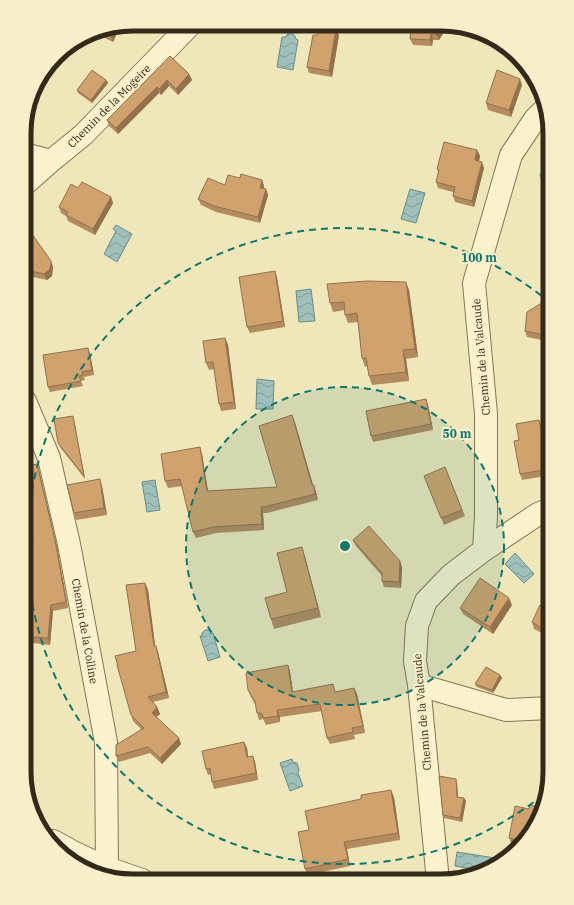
<svg xmlns="http://www.w3.org/2000/svg" width="574" height="905" viewBox="0 0 574 905" font-family="'IBM Plex Serif',serif">
	<defs>
		<pattern id="water-waves" width="16" height="10" patternUnits="userSpaceOnUse"><rect width="16" height="10" fill="#9fbfba"/><path d="M0 5q4-4 8 0t8 0" fill="none" stroke="#829b96"/></pattern>
	</defs>
	<rect width="100%" height="100%" fill="#efe6ba"/>
	<path fill="url(#water-waves)" stroke="#668d88" d="M288 34H293L295 36 296 39 298 40 293 70 277 67 282 37H285Z
		M550 172V205L548 206 540 174Z
		M410 189 425 193 416 223 401 219Z
		M116 225 132 234 117 262 104 254 116 231 113 229Z
		M311 289 315 321 299 322 296 291Z
		M257 379 274 381 273 409H256Z
		M155 480 160 510 147 512 142 482Z
		M515 553 534 574 524 583 505 564Z
		M205 630H209L211 633H213L220 657 208 661 200 636H202V633Z
		M292 759 293 762 297 763 299 770 298 773 303 786 290 791 280 763Z
		M457 852 495 858 494 863 484 871 455 866Z"/>
	<g fill="none" stroke-linecap="round" stroke-linejoin="round">
		<g stroke="#867554" stroke-width="24">
			<path id="minor" d="M25 154 51 161
				M25 184 51 161 83 135 191 24
				M25 401 49 458 69 544 106 742 107 868
				M484 550 538 514 550 509
				M419 685 506 710 550 708
				M53 841 73 852 107 868 142 880
				M438 881 419 685 415 661 417 626 426 601 451 575 484 550 486 516V414L474 283 511 155 535 119 545 109"/>
		</g>
		<use href="#minor" stroke="#faf2cd" stroke-width="22"/>
	</g>
	<path fill="#b38b5e" d="M411 26H448L439 40H433L432 46 413 45 410 39Z
		M120 27 113 42 93 32Z
		M339 35 332 77 309 73 307 67Z
		M170 56 189 74 192 80 178 95 169 86 161 95 159 93 118 134 109 126 107 120Z
		M106 80 108 83 92 103 78 93 77 90Z
		M522 85 511 117 488 110 486 103Z
		M477 150 480 156 479 161 484 168 474 207 455 202 453 196V192L438 188 436 182 438 172 437 169Z
		M240 178 262 180 264 186V189H266L268 195 260 223 216 212 201 205 198 199 225 185Z
		M78 188 111 197 113 203 95 235 68 221 66 216 61 213 59 207Z
		M25 224 53 267 52 276 47 280 33 277 25 266Z
		M275 271 277 278 285 327 250 333 247 327Z
		M409 290 418 357 406 359 409 381 372 385 369 376 367 366 365 367 362 358 358 322 348 323 345 315V310L333 312 330 303Z
		M550 298V341H547L527 337 525 331Z
		M225 338 228 345 236 409 221 411 219 404 214 369 209 370 206 363Z
		M88 348 90 354 94 375 84 377 85 380 81 381 83 386 50 392 48 387Z
		M428 405 433 430 373 442 371 436Z
		M292 415 313 485 316 492 318 500 267 513H263L264 530 216 533 196 538 193 532 182 486 168 488 165 481 202 454 208 491 277 487Z
		M74 420 85 479 60 447 58 443Z
		M539 420 542 430 550 428V466L544 467 546 476 522 480 520 474 519 440Z
		M37 464 39 470 57 547 68 608 53 611 50 645 33 643 31 637V634L24 633V609H25L33 539 27 502H24V466Z
		M445 467 465 516 444 525 427 482Z
		M102 486 107 515 76 520 74 513Z
		M353 540 402 567 401 588 384 587 382 581V576L356 546Z
		M305 557 321 617 274 629 271 619 287 592Z
		M145 583 148 590 155 646 158 652 169 698 153 702 157 707 160 714 156 717 179 738 181 744 162 764 150 753 119 762 116 756 141 729 133 721 131 715 136 651Z
		M512 605 493 634 463 614 460 608Z
		M550 610V639L549 636 544 634 534 629 532 622Z
		M288 665 290 672 293 692H336L354 688 357 694 365 733 354 735 355 739 330 744 327 738 322 711 280 717V722L266 725 263 719 259 720 257 713 256 706 251 697 248 690Z
		M500 675 502 678 493 693 477 687 475 684Z
		M244 742 247 748 248 757 255 762 258 780 214 789 212 782 211 774 208 775 206 769Z
		M457 782 458 797 464 798 466 801 462 822 444 818 443 815Z
		M394 797 400 840 347 849 350 866 308 875 305 869Z
		M529 809 528 838 516 847 512 846 509 838Z"/>
	<path fill="#92714c" d="M441 26H448L439 40 436 34Z
		M120 27 113 42 110 34 113 28Z
		M336 29 339 35 332 77 329 71Z
		M431 34 433 40 432 46 430 40Z
		M189 74 192 80 178 95 176 89Z
		M520 79 522 85 511 117 509 110Z
		M106 80 108 83 92 103 91 100Z
		M167 80 169 86 161 95 159 89Z
		M157 87 159 93 118 134 116 128Z
		M477 150 480 156 478 166 475 160Z
		M482 162 484 168 474 207 472 201Z
		M262 180 264 186 262 194 260 188Z
		M266 189 268 195 260 223 258 217Z
		M111 197 113 203 95 235 93 229Z
		M51 261 53 267 52 276 47 280 44 274Z
		M275 271 277 278 285 327 283 321Z
		M406 282 409 290 418 357 415 349Z
		M225 338 228 345 236 409 234 402Z
		M88 348 90 354 94 375 92 370Z
		M403 350 406 359 409 381 406 372Z
		M426 399 428 405 433 430 431 424Z
		M292 415 295 422 315 492 312 485Z
		M73 416 74 420 85 479 84 476Z
		M539 420 541 426 543 436 541 430Z
		M200 447 202 454 209 498 207 491Z
		M547 448 550 454V461L549 460Z
		M542 461 544 467 546 476 544 470Z
		M37 464 39 470 57 547 68 608 66 602Z
		M100 479 102 486 107 515 104 508Z
		M314 485 316 492 318 500 315 494Z
		M261 507 263 513 264 530 262 524Z
		M302 547 305 557 321 617 318 608Z
		M400 561 402 567 401 588 399 582Z
		M145 583 148 590 156 652 154 646Z
		M509 598 512 605 493 634 490 627Z
		M51 605 53 611 50 645 48 638Z
		M156 646 158 652 169 698 166 692Z
		M288 665 290 672 294 699 292 692Z
		M500 675 502 678 493 693 492 690Z
		M354 688 357 694 365 733 363 726Z
		M157 707 160 714 154 719 152 713Z
		M277 710 280 717V722L278 716Z
		M179 738 181 744 162 764 160 758Z
		M244 742 247 748 249 763 247 757Z
		M253 756 255 762 258 780 256 773Z
		M456 779 457 782 458 800 457 797Z
		M391 790 394 797 400 840 398 833Z
		M464 798 466 801 462 822 460 818Z
		M344 842 347 849 350 866 348 859Z"/>
	<path fill="#d0a26d" stroke="#92714c" d="M319 26 336 29 329 71 307 67 313 35H317Z
		M411 26H441L436 34H431L430 40 410 39Z
		M113 28 110 34 103 30Z
		M170 56 189 74 176 89 167 80 159 89 157 87 116 128 107 120Z
		M92 70 106 80 91 100 77 90Z
		M497 70 520 79 509 110 486 103Z
		M444 142 477 150 475 160 482 162 472 201 453 196 455 187 436 182 439 170 437 169Z
		M241 174 262 180 260 188 266 189 258 217 214 206 198 199 208 178 225 185 228 175 240 178Z
		M82 182 111 197 93 229 66 215 68 212 59 207 71 184 78 188Z
		M25 224 51 261 50 269 44 274 31 271 25 262Z
		M275 271 283 321 247 327 239 277Z
		M367 281 406 282 415 349 403 350 406 372 369 376 366 358H362L357 313 345 315 344 302 330 303 327 284Z
		M550 298V334L545 335 525 331 527 312Z
		M225 338 234 402 219 404 213 362 206 363 203 341Z
		M88 348 92 370 82 372 83 375 79 376 81 381 48 387 43 355Z
		M426 399 431 424 371 436 366 411Z
		M292 415 312 485H314L315 494 264 507H261L262 524 213 527 193 532 180 479 165 481 161 454 200 447 207 491 277 487 259 426Z
		M73 416 84 476 58 443 54 419Z
		M539 420 541 430 550 428V448H547L549 460 542 461 544 470 520 474 514 441 519 440 516 424Z
		M37 464 55 540 66 602 51 605 48 638 31 637V628L24 627V609H25L24 603V540L33 539 25 496H24V466Z
		M445 467 462 510 441 518 424 476Z
		M100 479 104 508 74 513 67 485Z
		M369 526 400 561 399 582 382 581V573L353 540Z
		M302 547 318 608 271 619 265 598 287 592 277 553Z
		M480 578 509 598 490 627 460 608Z
		M145 583 154 646H156L166 692 148 697 157 707 152 713 179 738 160 758 148 747 116 756V745L144 728 131 715 117 665 118 666 115 656 136 651 126 585Z
		M540 605 550 610V635L548 634 549 630 542 628 532 622Z
		M288 665 292 692 333 684 335 692 354 688 363 726 352 728 353 732 327 738 320 704 277 710 278 716 264 718 261 713H257L255 702 248 690 246 673Z
		M486 667 500 675 492 690 475 684Z
		M244 742 247 757 253 756 256 773 212 782 210 768 206 769 202 751Z
		M439 776 456 779 457 797 464 798 460 818 443 815Z
		M391 790 398 833 344 842 348 859 305 869 298 832 309 830 305 811 361 799V795Z
		M530 805 539 807 528 838 524 841 509 838 515 806 529 809Z"/>
	<circle cx="345" cy="546" r="159" fill="#0f766e" fill-opacity=".12"/>
	<g fill="none" stroke="#0f766e" stroke-width="2" stroke-dasharray="7 5">
		<circle cx="345" cy="546" r="159"/>
		<path d="M543 795A318 318 0 1 1 549 302"/>
	</g>
	<g text-anchor="middle" stroke-width="4" stroke-linejoin="round" paint-order="stroke">
		<g font-size="11" fill="#342a1a" stroke="#f7efc9">
			<text transform="translate(109 106) rotate(-45)" y="4">Chemin de la Mogeire</text>
			<text transform="translate(481 357) rotate(-95)" y="4">Chemin de la Valcaude</text>
			<text transform="translate(85 631) rotate(80)" y="4">Chemin de la Colline</text>
			<text transform="translate(422 712) rotate(-95)" y="4">Chemin de la Valcaude</text>
		</g>
	</g>
	<path d="M0 0H574V905H0ZM133 31H441A102 102 0 0 1 543 133V772A102 102 0 0 1 441 874H133A102 102 0 0 1 31 772V133A102 102 0 0 1 133 31Z" fill="#f7efc9" fill-rule="evenodd"/>
	<path fill="none" stroke="#342a1a" stroke-width="5" d="M133 31H441A102 102 0 0 1 543 133V772A102 102 0 0 1 441 874H133A102 102 0 0 1 31 772V133A102 102 0 0 1 133 31Z"/>
	<circle cx="345" cy="546" r="6" fill="#0f766e" stroke="#f7efc9" stroke-width="2"/>
	<g font-size="12" text-anchor="middle" font-weight="bold" fill="#0f766e" stroke="#f7efc9" stroke-width="4" stroke-linejoin="round" paint-order="stroke">
		<text x="479" y="262">100 m</text>
		<text x="457" y="438">50 m</text>
	</g>
</svg>
